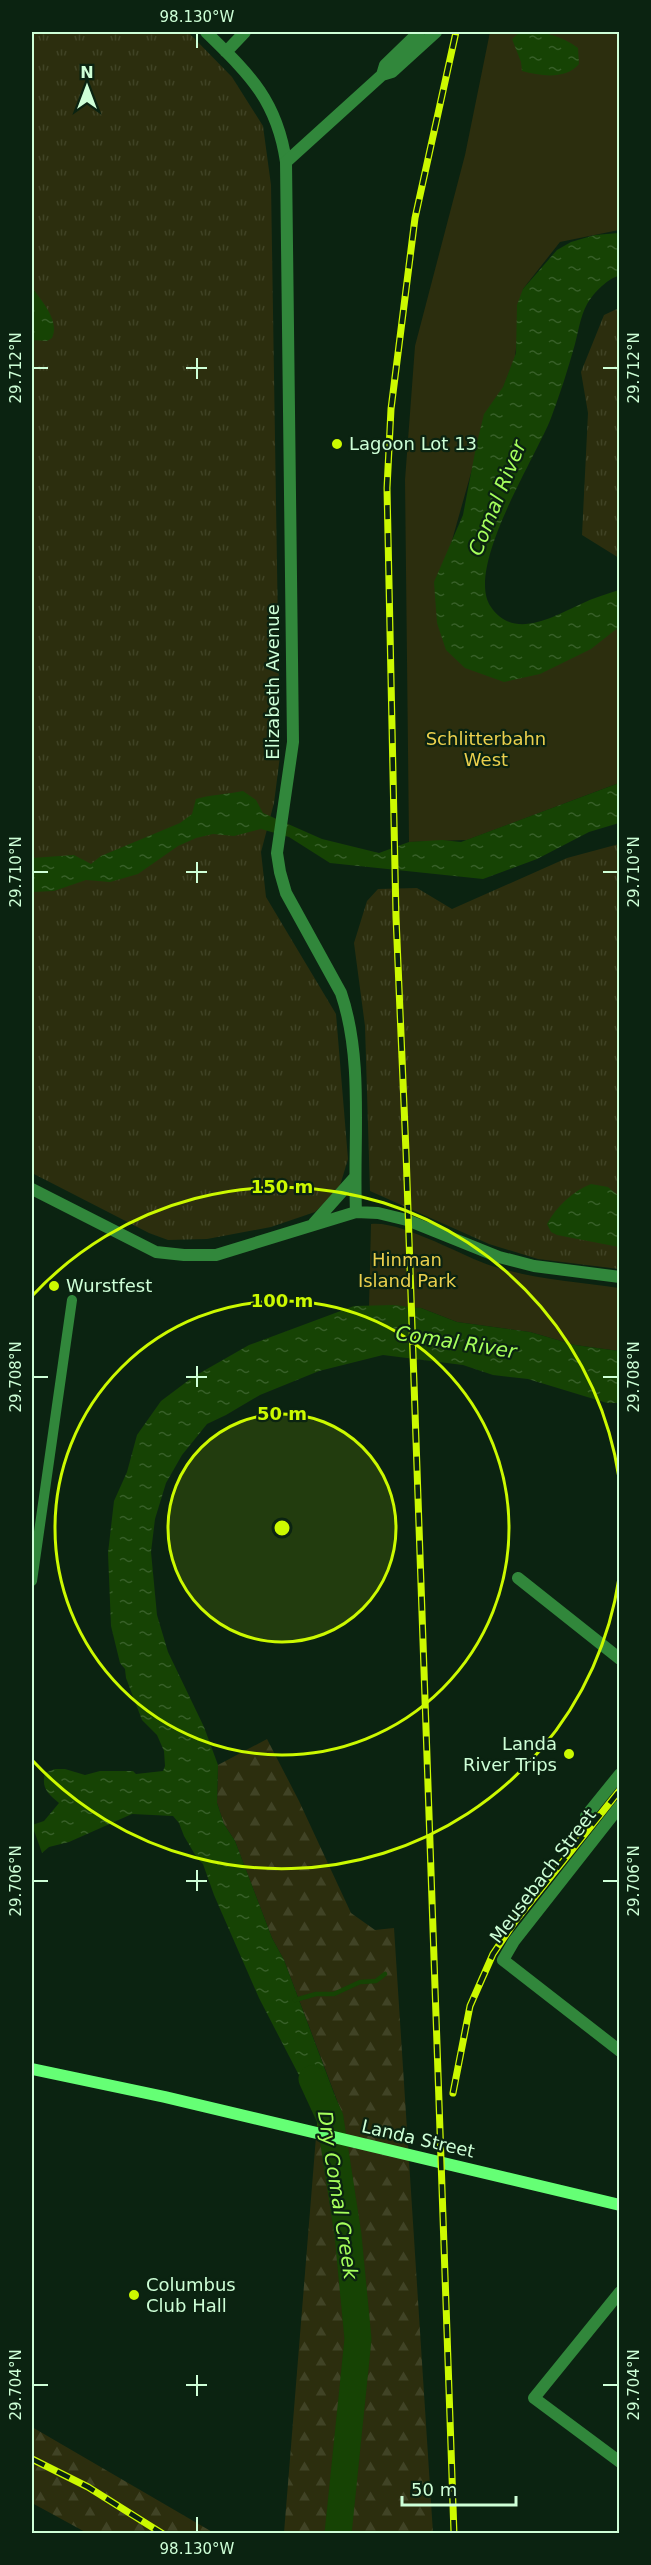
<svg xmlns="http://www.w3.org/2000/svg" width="651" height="2565" viewBox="0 0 651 2565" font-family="'DejaVu Sans',sans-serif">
	<defs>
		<pattern id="grass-tufts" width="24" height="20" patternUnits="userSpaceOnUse" patternTransform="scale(1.5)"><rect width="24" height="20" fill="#2c2e0e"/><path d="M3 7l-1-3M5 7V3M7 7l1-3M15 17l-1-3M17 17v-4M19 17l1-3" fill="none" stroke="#404325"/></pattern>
		<pattern id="forest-firs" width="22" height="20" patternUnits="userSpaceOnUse" patternTransform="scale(1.5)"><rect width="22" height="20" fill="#2c2e0e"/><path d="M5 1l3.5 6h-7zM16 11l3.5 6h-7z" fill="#404325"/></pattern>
		<pattern id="water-ripples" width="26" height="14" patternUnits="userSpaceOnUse" patternTransform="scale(1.5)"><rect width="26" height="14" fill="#164304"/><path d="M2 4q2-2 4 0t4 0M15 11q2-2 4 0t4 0" fill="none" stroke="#375f28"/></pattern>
	</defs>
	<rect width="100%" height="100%" fill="#0b2311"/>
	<path fill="url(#grass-tufts)" d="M32 32H188L232 77 263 126 271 185 280 756 274 803 261 852 266 897 336 1014 348 1159 339 1189 315 1212 271 1227 207 1239 168 1240 149 1233 32 1173Z
		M619 308V558L582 535 588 413 581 372 604 315Z
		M619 844V1269L538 1259 489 1244 370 1191 365 1026 354 943 367 901 378 889 417 888 452 909 567 858Z"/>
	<path fill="url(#forest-firs)" d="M267 1739 299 1801 351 1913 375 1930 394 1928 433 2533H284L318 2112 341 2111 284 1960 272 1938 235 1841 224 1824 217 1803 218 1765Z
		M32 2427 214 2533H87L32 2503Z"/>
	<path fill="#2c2e0e" d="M490 32H619V230L560 242 523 289 515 357 473 466 451 544 443 588 448 631 619 626V783L467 840 409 842 405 480 415 346 465 155Z
		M371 1224C400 1220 462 1256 492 1266 533 1279 577 1282 619 1288V1351L575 1345 530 1332 457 1322 421 1308 369 1306Z"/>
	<path fill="url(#water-ripples)" d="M520 32C543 31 560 35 578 48L579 64C565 80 541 76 522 71L521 62 512 39Z
		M619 233V276C610 277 597 290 591 298 581 311 579 329 575 344 568 369 560 394 551 418 536 457 464 569 491 607 514 641 554 616 581 604 593 598 607 594 619 590V627L591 649 540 674 504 682 465 668 446 650 437 623 434 582 463 515 476 447 484 414 503 387 516 353 517 305 523 289 557 250 571 242 595 235Z
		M32 287C42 302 60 320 52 338L47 341 32 340Z
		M619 783V823L589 832 537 859 483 879 330 863 289 837 261 829 234 836 213 834 196 838 178 846 138 874 110 882 86 880 54 891 32 892V858L74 855 91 864 101 856 180 823 192 814 196 799C208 795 229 794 243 791L256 800 263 813 322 839 379 853 409 842 442 840 461 842Z
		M591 1184 608 1187 619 1196V1247L557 1235 551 1232 547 1224C556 1207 573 1191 591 1184Z
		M393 1305 421 1308 457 1322 530 1332 575 1345 619 1351V1403H607L528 1379 493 1375 463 1365 383 1355 319 1371 260 1395 226 1415 207 1424 182 1455 166 1483 155 1519 151 1552 157 1615 168 1652 204 1727 218 1765 217 1803 224 1824 235 1841 272 1938 284 1960 341 2112H318L259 1998 214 1895 203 1864 197 1858 184 1836 179 1823 173 1816 132 1814 69 1842 49 1847 42 1853 32 1825 44 1821 59 1803C48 1794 41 1788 45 1773L55 1769H65L85 1775 100 1771H133L136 1774 163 1771 165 1766 164 1751 157 1735 142 1720 126 1678 125 1669 120 1663 111 1626 108 1553 114 1501 127 1472 137 1435 161 1401 193 1377 249 1345 354 1306Z"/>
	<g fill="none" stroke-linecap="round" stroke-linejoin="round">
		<path stroke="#164304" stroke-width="4.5" d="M295 2000 316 1994H334L360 1982 376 1981 385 1974"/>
		<path stroke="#164304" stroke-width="27" d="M312 2079 330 2118 348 2235 358 2339 338 2534"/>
		<path stroke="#31873b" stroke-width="10" d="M32 1581 72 1300"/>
		<path stroke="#31873b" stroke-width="12" d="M206 32C249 74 277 100 286 162
			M226 52 245 32
			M518 1578 620 1659
			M620 1806 514 1941 503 1960 620 2051
			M586 1816 620 1774
			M620 2292 534 2398 620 2462"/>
		<path stroke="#31873b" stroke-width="12" d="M382 75 385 65 419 32
			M32 1189 156 1252 184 1255H216L356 1212C353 1141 364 1060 341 993L286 893 280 872 277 853 293 742 286 162 382 75 392 72 436 32
			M356 1212 378 1213 407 1220 499 1257 534 1266 620 1277
			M314 1223 355 1177"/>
		<path stroke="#65ff75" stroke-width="12" d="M32 2069 165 2097 620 2205"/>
		<g stroke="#ccf900" stroke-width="7">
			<path id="rail" d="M453 2093 470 2006 493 1954 516 1920 620 1790
				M32 2459 88 2487 163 2534
				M454 2534 406 1152 396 917 387 488 391 409 415 218 456 32"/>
		</g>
		<use href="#rail" stroke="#0b2311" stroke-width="4.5" stroke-dasharray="14" stroke-linecap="butt"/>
	</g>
	<path fill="none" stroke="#ceffd7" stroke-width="2" d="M197 33V48M197 358V379M33 368H48M186 368H207M603 368H618M197 862V883M33 872H48M186 872H207M603 872H618M197 1366V1387M33 1377H48M186 1377H207M603 1377H618M197 1870V1891M33 1881H48M186 1881H207M603 1881H618M197 2375V2396M33 2385H48M186 2385H207M603 2385H618M197 2517V2532"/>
	<circle cx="282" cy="1528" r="114" fill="#ccf900" fill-opacity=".12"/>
	<g fill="none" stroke="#ccf900" stroke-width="3">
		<circle cx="282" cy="1528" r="114"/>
		<circle cx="282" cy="1528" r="227"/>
		<path d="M619 1578A341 341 0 0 1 33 1761M33 1295A341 341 0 0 1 619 1478"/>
	</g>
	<g fill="#ccf900" stroke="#0b2311" stroke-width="2">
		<circle cx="337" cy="444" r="6"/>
		<circle cx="54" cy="1286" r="6"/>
		<circle cx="569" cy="1754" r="6"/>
		<circle cx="134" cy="2295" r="6"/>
	</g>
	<g text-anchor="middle" stroke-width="4.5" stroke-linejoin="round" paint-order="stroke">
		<g font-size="18" fill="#ceffd7" stroke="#0b2311" text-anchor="start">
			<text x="349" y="450">Lagoon Lot 13</text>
			<text x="66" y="1292">Wurstfest</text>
			<text x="557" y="1750" text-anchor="end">Landa<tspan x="557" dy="21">River Trips</tspan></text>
			<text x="146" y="2291">Columbus<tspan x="146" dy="21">Club Hall</tspan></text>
		</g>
		<g font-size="18" fill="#ceffd7" stroke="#0b2311">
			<text transform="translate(273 682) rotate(-90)" y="6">Elizabeth Avenue</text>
			<text transform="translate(543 1876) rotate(-53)" y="6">Meusebach Street</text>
			<text transform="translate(418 2139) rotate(13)" y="6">Landa Street</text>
		</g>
		<g font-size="18" fill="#ebd04d" stroke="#0b2311">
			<text x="486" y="745">Schlitterbahn<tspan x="486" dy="21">West</tspan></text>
			<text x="407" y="1266">Hinman<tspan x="407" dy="21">Island Park</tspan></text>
		</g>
		<g font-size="20" font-style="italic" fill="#a6ff5c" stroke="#0b2311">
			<text transform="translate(497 498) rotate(-68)" y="7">Comal River</text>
			<text transform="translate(456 1342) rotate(9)" y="7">Comal River</text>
			<text transform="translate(338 2195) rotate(81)" y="7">Dry Comal Creek</text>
		</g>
	</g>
	<circle cx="282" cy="1528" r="9" fill="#ccf900" stroke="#0b2311" stroke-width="3"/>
	<g font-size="18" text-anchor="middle" font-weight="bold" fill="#ccf900" stroke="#0b2311" stroke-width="4.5" stroke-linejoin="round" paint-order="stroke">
		<text x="282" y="1193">150 m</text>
		<text x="282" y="1307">100 m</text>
		<text x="282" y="1420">50 m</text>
	</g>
	<rect width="651" height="2565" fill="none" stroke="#0b2311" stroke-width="66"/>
	<g transform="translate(87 87)" stroke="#0b2311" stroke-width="4.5" paint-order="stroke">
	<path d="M0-4.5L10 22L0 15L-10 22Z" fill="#ceffd7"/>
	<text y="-9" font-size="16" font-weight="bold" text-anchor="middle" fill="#ceffd7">N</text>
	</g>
	<path d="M402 2496v9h114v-9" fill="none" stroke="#ceffd7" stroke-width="3"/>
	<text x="411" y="2496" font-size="18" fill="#ceffd7" stroke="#0b2311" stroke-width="4.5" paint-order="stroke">50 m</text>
	<rect x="33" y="33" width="585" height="2499" fill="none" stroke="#ceffd7" stroke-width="2"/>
	<g font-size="15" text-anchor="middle" fill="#ceffd7">
		<text x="197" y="22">98.130°W</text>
		<text transform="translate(16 368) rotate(-90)" y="5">29.712°N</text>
		<text transform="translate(634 368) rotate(-90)" y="5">29.712°N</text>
		<text transform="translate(16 872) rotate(-90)" y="5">29.710°N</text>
		<text transform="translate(634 872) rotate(-90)" y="5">29.710°N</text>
		<text transform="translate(16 1377) rotate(-90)" y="5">29.708°N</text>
		<text transform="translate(634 1377) rotate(-90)" y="5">29.708°N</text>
		<text transform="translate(16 1881) rotate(-90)" y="5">29.706°N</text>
		<text transform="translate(634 1881) rotate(-90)" y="5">29.706°N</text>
		<text transform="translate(16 2385) rotate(-90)" y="5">29.704°N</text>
		<text transform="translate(634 2385) rotate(-90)" y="5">29.704°N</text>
		<text x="197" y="2554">98.130°W</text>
	</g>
</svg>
